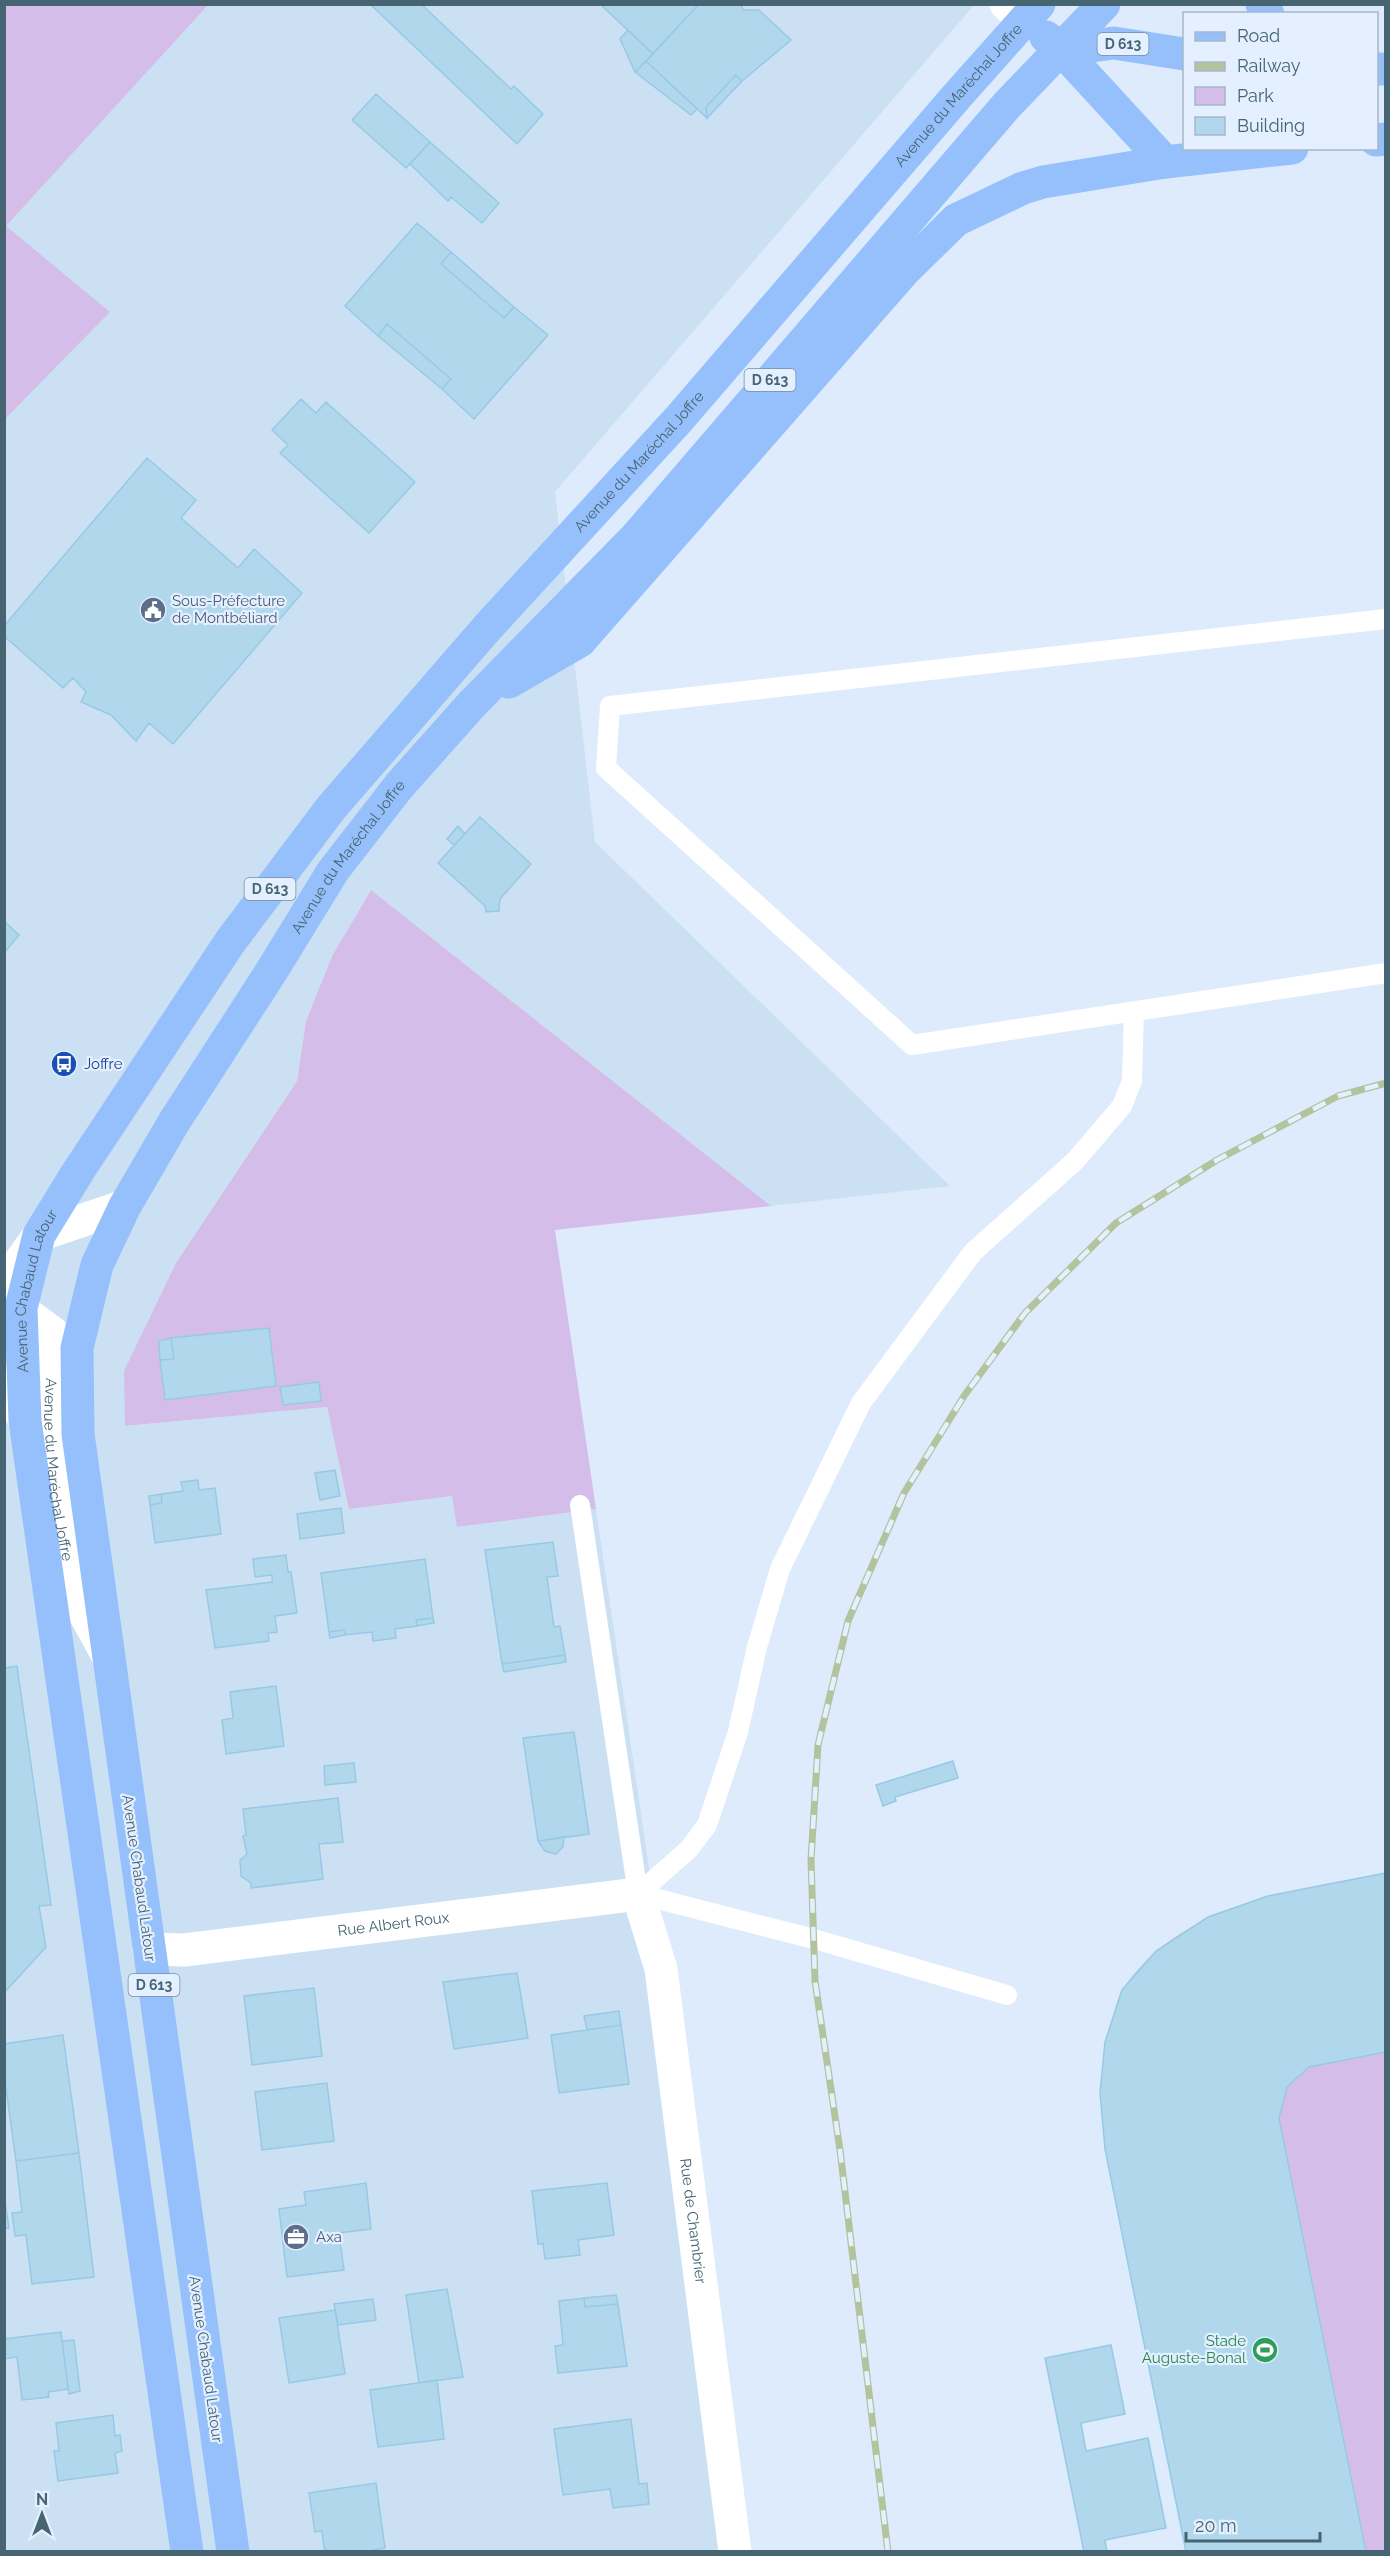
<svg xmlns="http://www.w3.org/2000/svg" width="1390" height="2556" viewBox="0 0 1390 2556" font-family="Raleway,sans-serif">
	<rect width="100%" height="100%" fill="#deebfc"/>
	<path fill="#cce0f4" d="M5 5H974L555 492 595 842 950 1186 771 1206 371 890 332 956 306 1021 297 1081 176 1263 126 1426 327 1407 350 1509 452 1496 458 1527 596 1509 750 2551 5 2552Z"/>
	<path fill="#d5bde9" d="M5 4 208 5 6 226 110 312 5 419Z
		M371 890 771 1206 555 1230 596 1509 457 1527 452 1496 349 1509 327 1407 125 1426 124 1371 176 1263 297 1081 306 1021 332 956Z
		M1385 1873V2551H1186L1105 2149C1101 2102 1099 2059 1114 2014 1116 2006 1118 1996 1123 1989 1181 1903 1292 1891 1385 1873Z"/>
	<path fill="#b1d7ed" stroke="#96cae4" stroke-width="1.5" d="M370 4H421L511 89 514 86 543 114 517 144Z
		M600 4H699L653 54Z
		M699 4H741L743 10H759L791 40 742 81 736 75 706 107 707 118 646 61Z
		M628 30 653 54 635 72 620 39Z
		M646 61 697 109 691 115 635 72Z
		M736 75 742 81 707 118 706 107Z
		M376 94 430 142 406 168 352 120Z
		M430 142 499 203 482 223 451 197 448 201 410 164Z
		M417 223 451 252 441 264 504 318 514 307 548 335 474 419 442 389 451 379 387 324 378 336 345 306Z
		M451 252 514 307 504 318 441 264Z
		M387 324 451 379 442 389 378 336Z
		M301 399 316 413 326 402 415 482 369 533 280 453 288 445 272 430Z
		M147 458 196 500 181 518 238 568 254 549 302 593 173 744 149 723 136 741 111 715 81 702 86 692 73 678 63 688 4 636V626Z
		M480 817 531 864 500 899 499 911 486 912 485 906 438 863Z
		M458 826 465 834 454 845 447 839Z
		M4 921 19 935 4 953Z
		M269 1328 276 1386 165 1400 160 1360 174 1359 171 1338Z
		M171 1338 174 1359 160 1360 159 1341Z
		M319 1382 321 1401 283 1405 280 1387Z
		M335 1470 340 1496 320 1500 315 1473Z
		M198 1480 199 1490 215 1488 221 1534 155 1543 150 1505 162 1503 161 1494 183 1491 181 1482Z
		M161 1494 162 1503 150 1505 149 1496Z
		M341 1508 344 1533 300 1539 297 1514Z
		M553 1542 558 1576 547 1577 554 1627 560 1626 565 1655 502 1664 485 1550Z
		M286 1555 288 1572H291L297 1613 275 1616 277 1632 268 1633 269 1641 215 1648 206 1590 272 1582V1575L255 1577 253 1559Z
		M425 1559 433 1618 416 1620 417 1626 395 1629 396 1638 373 1641 372 1632 345 1635 344 1630 329 1632 321 1573Z
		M433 1618 434 1623 417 1626 416 1620Z
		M344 1630 345 1635 330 1638 329 1632Z
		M565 1655 566 1662 504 1672 502 1664Z
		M17 1666 51 1905 39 1906 46 1947 4 1993V1668Z
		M276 1686 284 1746 226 1754 222 1720 233 1718 230 1692Z
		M574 1732 589 1834 538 1841 523 1738Z
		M953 1761 958 1778 895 1797 896 1801 883 1806 876 1785Z
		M354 1763 356 1782 325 1785 324 1766Z
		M338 1798 343 1842 319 1844 323 1879 251 1888V1883L241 1876 240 1860 247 1854 243 1836 246 1835 243 1809Z
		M564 1837 563 1847 556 1854 545 1851 538 1841Z
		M1386 1873V2052L1309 2067 1287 2087 1279 2118 1366 2552H1186L1105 2149 1100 2093 1105 2042 1122 1990 1156 1951 1208 1917 1268 1896Z
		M517 1973 528 2038 454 2049 443 1982Z
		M314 1988 322 2056 252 2065 244 1996Z
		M619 2011 621 2025 587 2030 584 2016Z
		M621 2025 629 2084 559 2093 551 2035Z
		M63 2035 79 2153 16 2161 4 2074V2044Z
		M327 2083 334 2141 262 2150 255 2092Z
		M79 2153 94 2277 32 2284 26 2235 15 2236 12 2213 22 2212 16 2161Z
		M366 2183 371 2229 339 2233 344 2270 287 2277 279 2209 306 2205 304 2192Z
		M607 2183 614 2235 578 2240 580 2255 545 2259 543 2244H538L532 2191Z
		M4 2195 9 2228 4 2229Z
		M447 2289 463 2377 419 2383 406 2295Z
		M616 2295 618 2304 585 2307 584 2298Z
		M584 2298 585 2307 618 2304 627 2366 558 2373 555 2346 563 2345 559 2301Z
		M373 2299 376 2320 338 2325 334 2304Z
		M335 2310 345 2374 289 2383 279 2318Z
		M61 2332 68 2389 48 2392 49 2397 22 2400 17 2357 4 2359V2339Z
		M74 2340 80 2391 69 2394 62 2341Z
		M1111 2345 1125 2414 1081 2423 1086 2451 1148 2438 1166 2528 1105 2540 1107 2552H1084L1045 2358Z
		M437 2380 444 2439 378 2447 370 2390Z
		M113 2415 115 2436 120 2435 122 2451 115 2453 118 2473 58 2481 54 2451H59L56 2423Z
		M631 2419 639 2484 647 2483 649 2504 613 2508 610 2489 563 2495 554 2429Z
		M376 2483 385 2548 364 2552H330L324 2548 322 2531 315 2532 309 2493Z"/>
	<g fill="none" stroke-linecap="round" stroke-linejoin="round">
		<path stroke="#fff" stroke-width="20" d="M1386 619 610 706 606 768 912 1045 1386 973
			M580 1505 638 1894
			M638 1894 689 1849 707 1825 738 1732 757 1647 780 1569 861 1403 973 1252 1075 1161 1122 1106 1132 1081 1134 1011
			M638 1894 814 1939 1007 1995"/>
		<g stroke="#fff" stroke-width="33">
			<path d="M1006 4 1025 21"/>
			<path d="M4 1284 39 1235 125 1206"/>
			<path id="s1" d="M4 1297 53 1333 49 1419 55 1497 74 1594 108 1656"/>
			<path d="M4 1381 25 1421"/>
			<path id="s2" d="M149 1949 184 1950 638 1894 661 1969 735 2552"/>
		</g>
		<g stroke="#95c0fc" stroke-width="33">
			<path d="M1262 4 1268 14"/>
			<path d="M1046 37 1062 50 1165 162"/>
			<path d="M1062 50 1114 43 1184 54"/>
			<path d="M1376 69H1386"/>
			<path d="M1376 140 1386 139"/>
			<path d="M509 682 580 641 905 270 956 220 1023 188 1043 182 1165 162 1292 148"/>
			<path id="s3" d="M187 2552 25 1421 21 1308 39 1235 79 1170 230 942 331 808 487 628 678 420 957 96 1039 4"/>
			<path id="s4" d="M233 2552 78 1434 77 1348 97 1265 125 1206 174 1122 271 972 333 871 399 786 472 704 636 537 1007 105 1104 4"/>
		</g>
		<g stroke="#b1c49e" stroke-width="7">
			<path id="rail" d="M888 2552 840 2150 815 1981 811 1860 818 1745 848 1621 904 1493 964 1396 1025 1313 1116 1223 1217 1160 1338 1096 1386 1083"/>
		</g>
		<use href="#rail" stroke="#e4f0ff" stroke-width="4.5" stroke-dasharray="14" stroke-linecap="butt"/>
	</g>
	<defs>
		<g id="civic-disc" transform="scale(1.35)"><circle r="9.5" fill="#5c6f8a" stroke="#e4f0ff"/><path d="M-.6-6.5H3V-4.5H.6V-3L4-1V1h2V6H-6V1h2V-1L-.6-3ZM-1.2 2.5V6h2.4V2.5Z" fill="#fff"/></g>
		<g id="bus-disc" transform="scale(1.35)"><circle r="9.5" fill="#1a4fb4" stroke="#e4f0ff"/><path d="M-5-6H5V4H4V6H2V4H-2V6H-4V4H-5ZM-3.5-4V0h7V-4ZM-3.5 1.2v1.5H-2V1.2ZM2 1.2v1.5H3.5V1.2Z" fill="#fff"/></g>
		<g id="office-disc" transform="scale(1.35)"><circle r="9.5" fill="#5c6f8a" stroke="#e4f0ff"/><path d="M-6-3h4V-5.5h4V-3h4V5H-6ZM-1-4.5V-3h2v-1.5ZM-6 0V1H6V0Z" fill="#fff"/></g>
		<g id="stadium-disc" transform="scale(1.35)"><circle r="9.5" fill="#2e9e5b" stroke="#e4f0ff"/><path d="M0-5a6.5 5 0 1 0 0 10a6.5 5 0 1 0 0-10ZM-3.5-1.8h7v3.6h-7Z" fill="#fff"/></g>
	</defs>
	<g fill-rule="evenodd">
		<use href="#civic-disc" x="153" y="610"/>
		<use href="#bus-disc" x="64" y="1064"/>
		<use href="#office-disc" x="296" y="2237"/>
		<use href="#stadium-disc" x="1265" y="2350"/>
	</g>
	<g text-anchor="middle" stroke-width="4.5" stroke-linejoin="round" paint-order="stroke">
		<g fill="#e4f0ff" stroke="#758e9c" stroke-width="1.5">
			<rect x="1097.5" y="33" width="51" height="22" rx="4.5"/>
			<rect x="744.5" y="369" width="51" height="22" rx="4.5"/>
			<rect x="244.5" y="878" width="51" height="22" rx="4.5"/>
			<rect x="128.5" y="1974" width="51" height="22" rx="4.5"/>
		</g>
		<g font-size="14" font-weight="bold" fill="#466472">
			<text x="1123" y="49">D 613</text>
			<text x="770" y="385">D 613</text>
			<text x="270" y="894">D 613</text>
			<text x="154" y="1990">D 613</text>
		</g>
		<g font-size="15" fill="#466472" stroke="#e4f0ff">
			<text dy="5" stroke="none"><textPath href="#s3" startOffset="2798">Avenue du Maréchal Joffre</textPath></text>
			<text dy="5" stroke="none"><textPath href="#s3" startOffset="2312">Avenue du Maréchal Joffre</textPath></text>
			<text dy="5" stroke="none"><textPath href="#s4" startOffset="1780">Avenue du Maréchal Joffre</textPath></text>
			<text dy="5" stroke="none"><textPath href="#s3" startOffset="1275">Avenue Chabaud Latour</textPath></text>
			<text dy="5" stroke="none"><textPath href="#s1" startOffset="198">Avenue du Maréchal Joffre</textPath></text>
			<text transform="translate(139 1878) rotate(82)" y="5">Avenue Chabaud Latour</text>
			<text dy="5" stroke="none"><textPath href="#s2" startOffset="246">Rue Albert Roux</textPath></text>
			<text dy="5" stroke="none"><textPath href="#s2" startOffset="825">Rue de Chambrier</textPath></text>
			<text transform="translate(206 2359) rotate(82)" y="5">Avenue Chabaud Latour</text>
		</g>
		<g font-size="15" fill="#4e5e75" stroke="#e4f0ff" text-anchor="start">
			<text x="172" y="606">Sous-Préfecture<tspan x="172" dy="17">de Montbéliard</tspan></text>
			<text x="316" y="2242">Axa</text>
		</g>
		<g font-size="15" fill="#164399" stroke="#e4f0ff" text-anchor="start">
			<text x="84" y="1069">Joffre</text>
		</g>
		<g font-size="15" fill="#27864d" stroke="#e4f0ff" text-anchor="end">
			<text x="1246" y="2346">Stade<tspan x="1246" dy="17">Auguste-Bonal</tspan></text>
		</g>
	</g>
	<rect width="1390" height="2556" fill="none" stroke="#466472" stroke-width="12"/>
	<rect x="1183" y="12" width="195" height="138" fill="#e4f0ff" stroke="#a5b8c7" stroke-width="1.5"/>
	<rect x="1195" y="32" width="30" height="9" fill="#95c0fc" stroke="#a5b8c7" stroke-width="1.5"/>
	<text x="1237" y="42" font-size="18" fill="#466472">Road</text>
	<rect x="1195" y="62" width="30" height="9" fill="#b1c49e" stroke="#a5b8c7" stroke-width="1.5"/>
	<text x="1237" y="72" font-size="18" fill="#466472">Railway</text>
	<rect x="1195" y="87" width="30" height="18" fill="#d5bde9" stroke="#a5b8c7" stroke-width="1.5"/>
	<text x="1237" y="102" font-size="18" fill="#466472">Park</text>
	<rect x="1195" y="117" width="30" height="18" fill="#b1d7ed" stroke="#a5b8c7" stroke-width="1.5"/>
	<text x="1237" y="132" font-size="18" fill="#466472">Building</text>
	<g transform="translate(42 2514)" stroke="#e4f0ff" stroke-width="4.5" paint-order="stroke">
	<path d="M0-4.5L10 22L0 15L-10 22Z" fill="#466472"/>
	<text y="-9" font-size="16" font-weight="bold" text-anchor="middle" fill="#466472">N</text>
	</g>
	<path d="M1186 2532v9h134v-9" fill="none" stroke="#466472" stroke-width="3"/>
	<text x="1195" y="2532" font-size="18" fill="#466472" stroke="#e4f0ff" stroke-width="4.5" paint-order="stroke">20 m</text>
</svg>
